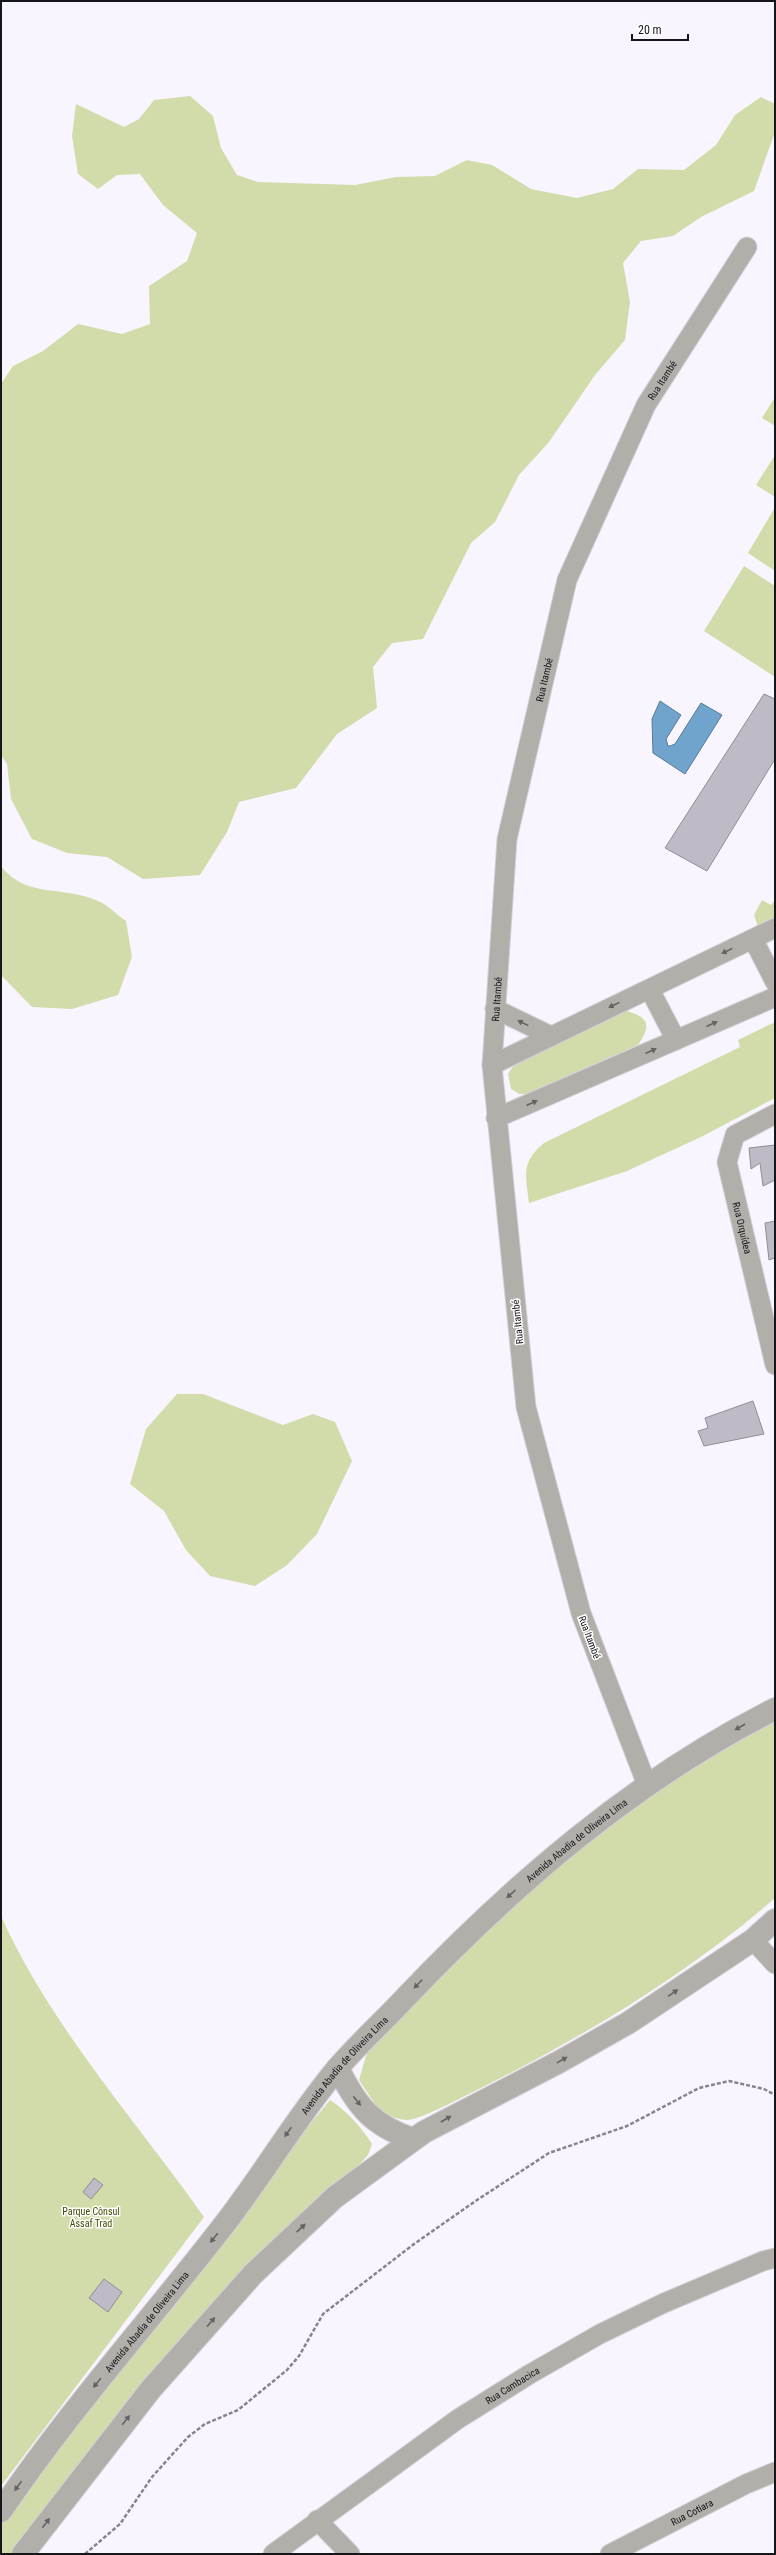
<svg xmlns="http://www.w3.org/2000/svg" width="776" height="2555" viewBox="0 0 776 2555" font-family="'Roboto Condensed',sans-serif">
	<rect width="100%" height="100%" fill="#f8f5fe"/>
	<path fill="#d2dbaa" d="M190 96 213 116 221 148 237 175 258 182 355 185 396 177 435 176 467 160 492 165 531 189 577 198 613 189 638 169 684 170 716 145 735 115 761 97 775 104V132L754 191 701 217 673 236 641 241 623 263 630 302 625 340 595 375 549 442 519 475 495 522 471 543 423 639 392 643 373 667 377 708 337 734 296 788 239 802 227 832 200 875 143 879 107 857 67 853 32 839 11 799 7 764 1 755V384L13 366 43 351 78 324 122 334 150 324 149 286 187 261 197 233 163 205 140 174 117 175 98 189 78 174 72 136 76 104 124 127 139 119 154 100Z
		M775 397V426L762 418Z
		M775 455V497L756 485Z
		M774 509 775 510V571L748 553Z
		M744 566 775 586V677L704 631Z
		M1 866C26 899 63 885 98 901 108 905 117 915 126 921L132 957 118 995 72 1009 32 1007 1 975Z
		M762 900 771 905 775 900V919L758 927 754 915Z
		M627 1011C650 1018 651 1026 638 1045L527 1094H519L511 1089 508 1074 515 1063Z
		M775 1022V1098L701 1137 627 1171 529 1203C526 1175 520 1163 544 1143L740 1047 738 1040Z
		M177 1394H203L283 1425 313 1414 335 1422 352 1461 317 1534 287 1565 255 1586 210 1576 186 1550 164 1511 130 1484 146 1429Z
		M775 1718V1898C684 1977 581 2038 473 2092 460 2098 420 2120 407 2120 399 2120 388 2115 381 2113L359 2080 368 2049 400 2006 610 1816Z
		M1 1916C51 2027 134 2118 204 2217L1 2486Z
		M330 2100C347 2111 361 2127 372 2144L368 2155 354 2171 317 2200 248 2263 13 2554H1V2515L224 2228Z"/>
	<path fill="#71a4cd" stroke="#567997" d="M660 701 681 715 666 739 668 746H670L675 744 701 703 722 715 685 774 653 753 652 719Z"/>
	<path fill="#bfbbc6" stroke="#908d97" d="M764 694 775 699V759L707 871 665 848Z
		M775 1145V1180L763 1186 760 1163 751 1169 749 1148Z
		M775 1221V1258L769 1260 765 1223Z
		M753 1401 764 1434 704 1446 698 1431 708 1428 705 1418Z
		M94 2178 103 2185 91 2199 83 2192Z
		M104 2279 122 2292 108 2312 89 2298Z"/>
	<g fill="none" stroke-linecap="round" stroke-linejoin="round">
		<g stroke="#d4d1d9" stroke-width="21">
			<g id="minor">
				<path d="M753 939 775 982"/>
				<path d="M650 990 676 1040"/>
				<path d="M495 1009 551 1036"/>
				<path d="M492 1065 775 928"/>
				<path id="s1" d="M775 1114 735 1135 727 1162 775 1365"/>
				<path d="M496 1118 775 997"/>
				<path id="s2" d="M647 1785 581 1613 526 1407 492 1065 507 839 567 580 646 405 747 247"/>
				<path d="M753 1940 775 1964"/>
				<path d="M317 2520 350 2554"/>
				<path id="s3" d="M273 2554 458 2419 530 2374 600 2334 664 2303 763 2261 775 2258"/>
				<path id="s4" d="M610 2554 746 2484 775 2472"/>
			</g>
		</g>
		<g stroke="#d4d1d9" stroke-width="24">
			<g id="tertiary">
				<path d="M338 2068C356 2105 372 2126 413 2139"/>
				<path id="s5" d="M1 2511C68 2412 147 2324 220 2230 261 2178 294 2121 336 2070 358 2044 384 2021 407 1996 515 1883 634 1780 775 1709"/>
				<path d="M23 2554 151 2389 253 2274 335 2197 424 2132 559 2062 628 2023 753 1940 775 1920"/>
			</g>
		</g>
		<path stroke="#87858b" stroke-width="2.5" stroke-dasharray="4 2" stroke-linecap="butt" d="M85 2554 120 2524 152 2477 188 2437 205 2424 238 2410 287 2370 299 2356 323 2314 414 2244 477 2200 549 2153 627 2126 699 2088 729 2081 764 2089 775 2095"/>
		<use href="#minor" stroke="#b2aeaa" stroke-width="19"/>
		<use href="#tertiary" stroke="#b2aeaa" stroke-width="22"/>
	</g>
	<defs><path id="oneway-solid" d="M-6-.8H1V-3.2L6.5 0L1 3.2V.8H-6Z"/></defs>
	<g fill="#646262">
		<use href="#oneway-solid" transform="translate(727 951) rotate(154)"/>
		<use href="#oneway-solid" transform="translate(614 1005) rotate(154)"/>
		<use href="#oneway-solid" transform="translate(523 1023) rotate(-154)"/>
		<use href="#oneway-solid" transform="translate(712 1024) rotate(-24)"/>
		<use href="#oneway-solid" transform="translate(651 1051) rotate(-24)"/>
		<use href="#oneway-solid" transform="translate(532 1103) rotate(-24)"/>
		<use href="#oneway-solid" transform="translate(740 1727) rotate(150)"/>
		<use href="#oneway-solid" transform="translate(511 1894) rotate(138)"/>
		<use href="#oneway-solid" transform="translate(418 1984) rotate(134)"/>
		<use href="#oneway-solid" transform="translate(673 1993) rotate(-34)"/>
		<use href="#oneway-solid" transform="translate(562 2060) rotate(-29)"/>
		<use href="#oneway-solid" transform="translate(357 2101) rotate(52)"/>
		<use href="#oneway-solid" transform="translate(446 2119) rotate(-30)"/>
		<use href="#oneway-solid" transform="translate(288 2132) rotate(125)"/>
		<use href="#oneway-solid" transform="translate(301 2228) rotate(-43)"/>
		<use href="#oneway-solid" transform="translate(214 2238) rotate(129)"/>
		<use href="#oneway-solid" transform="translate(211 2322) rotate(-49)"/>
		<use href="#oneway-solid" transform="translate(97 2383) rotate(129)"/>
		<use href="#oneway-solid" transform="translate(126 2420) rotate(-51)"/>
		<use href="#oneway-solid" transform="translate(18 2486) rotate(126)"/>
		<use href="#oneway-solid" transform="translate(46 2523) rotate(-53)"/>
	</g>
	<g text-anchor="middle" stroke-width="3" stroke-linejoin="round" paint-order="stroke">
		<g font-size="10" fill="#161519" stroke="#fff">
			<text dy="4" stroke="none"><textPath href="#s2" startOffset="1455">Rua Itambé</textPath></text>
			<text dy="4" stroke="none"><textPath href="#s2" startOffset="1131">Rua Itambé</textPath></text>
			<text dy="4" stroke="none"><textPath href="#s2" startOffset="807">Rua Itambé</textPath></text>
			<text dy="4" stroke="none"><textPath href="#s1" startOffset="141">Rua Orquídea</textPath></text>
			<text transform="translate(517 1322) rotate(-96)" y="4">Rua Itambé</text>
			<text transform="translate(590 1637) rotate(69)" y="4">Rua Itambé</text>
			<text dy="4" stroke="none"><textPath href="#s5" startOffset="887">Avenida Abadia de Oliveira Lima</textPath></text>
			<text dy="4" stroke="none"><textPath href="#s5" startOffset="563">Avenida Abadia de Oliveira Lima</textPath></text>
			<text dy="4" stroke="none"><textPath href="#s5" startOffset="239">Avenida Abadia de Oliveira Lima</textPath></text>
			<text dy="4" stroke="none"><textPath href="#s3" startOffset="293">Rua Cambacica</textPath></text>
			<text dy="4" stroke="none"><textPath href="#s4" startOffset="92">Rua Cotiara</textPath></text>
		</g>
		<g font-size="10" fill="#464d04" stroke="#fff">
			<text x="91" y="2215">Parque Cônsul<tspan x="91" dy="12">Assaf Trad</tspan></text>
		</g>
	</g>
	<rect width="776" height="2555" fill="none" stroke="#161519" stroke-width="4"/>
	<path d="M632 34v6h56v-6" fill="none" stroke="#161519" stroke-width="2"/>
	<text x="638" y="34" font-size="12" fill="#161519" stroke="#ffffff" stroke-width="3" paint-order="stroke">20 m</text>
</svg>
